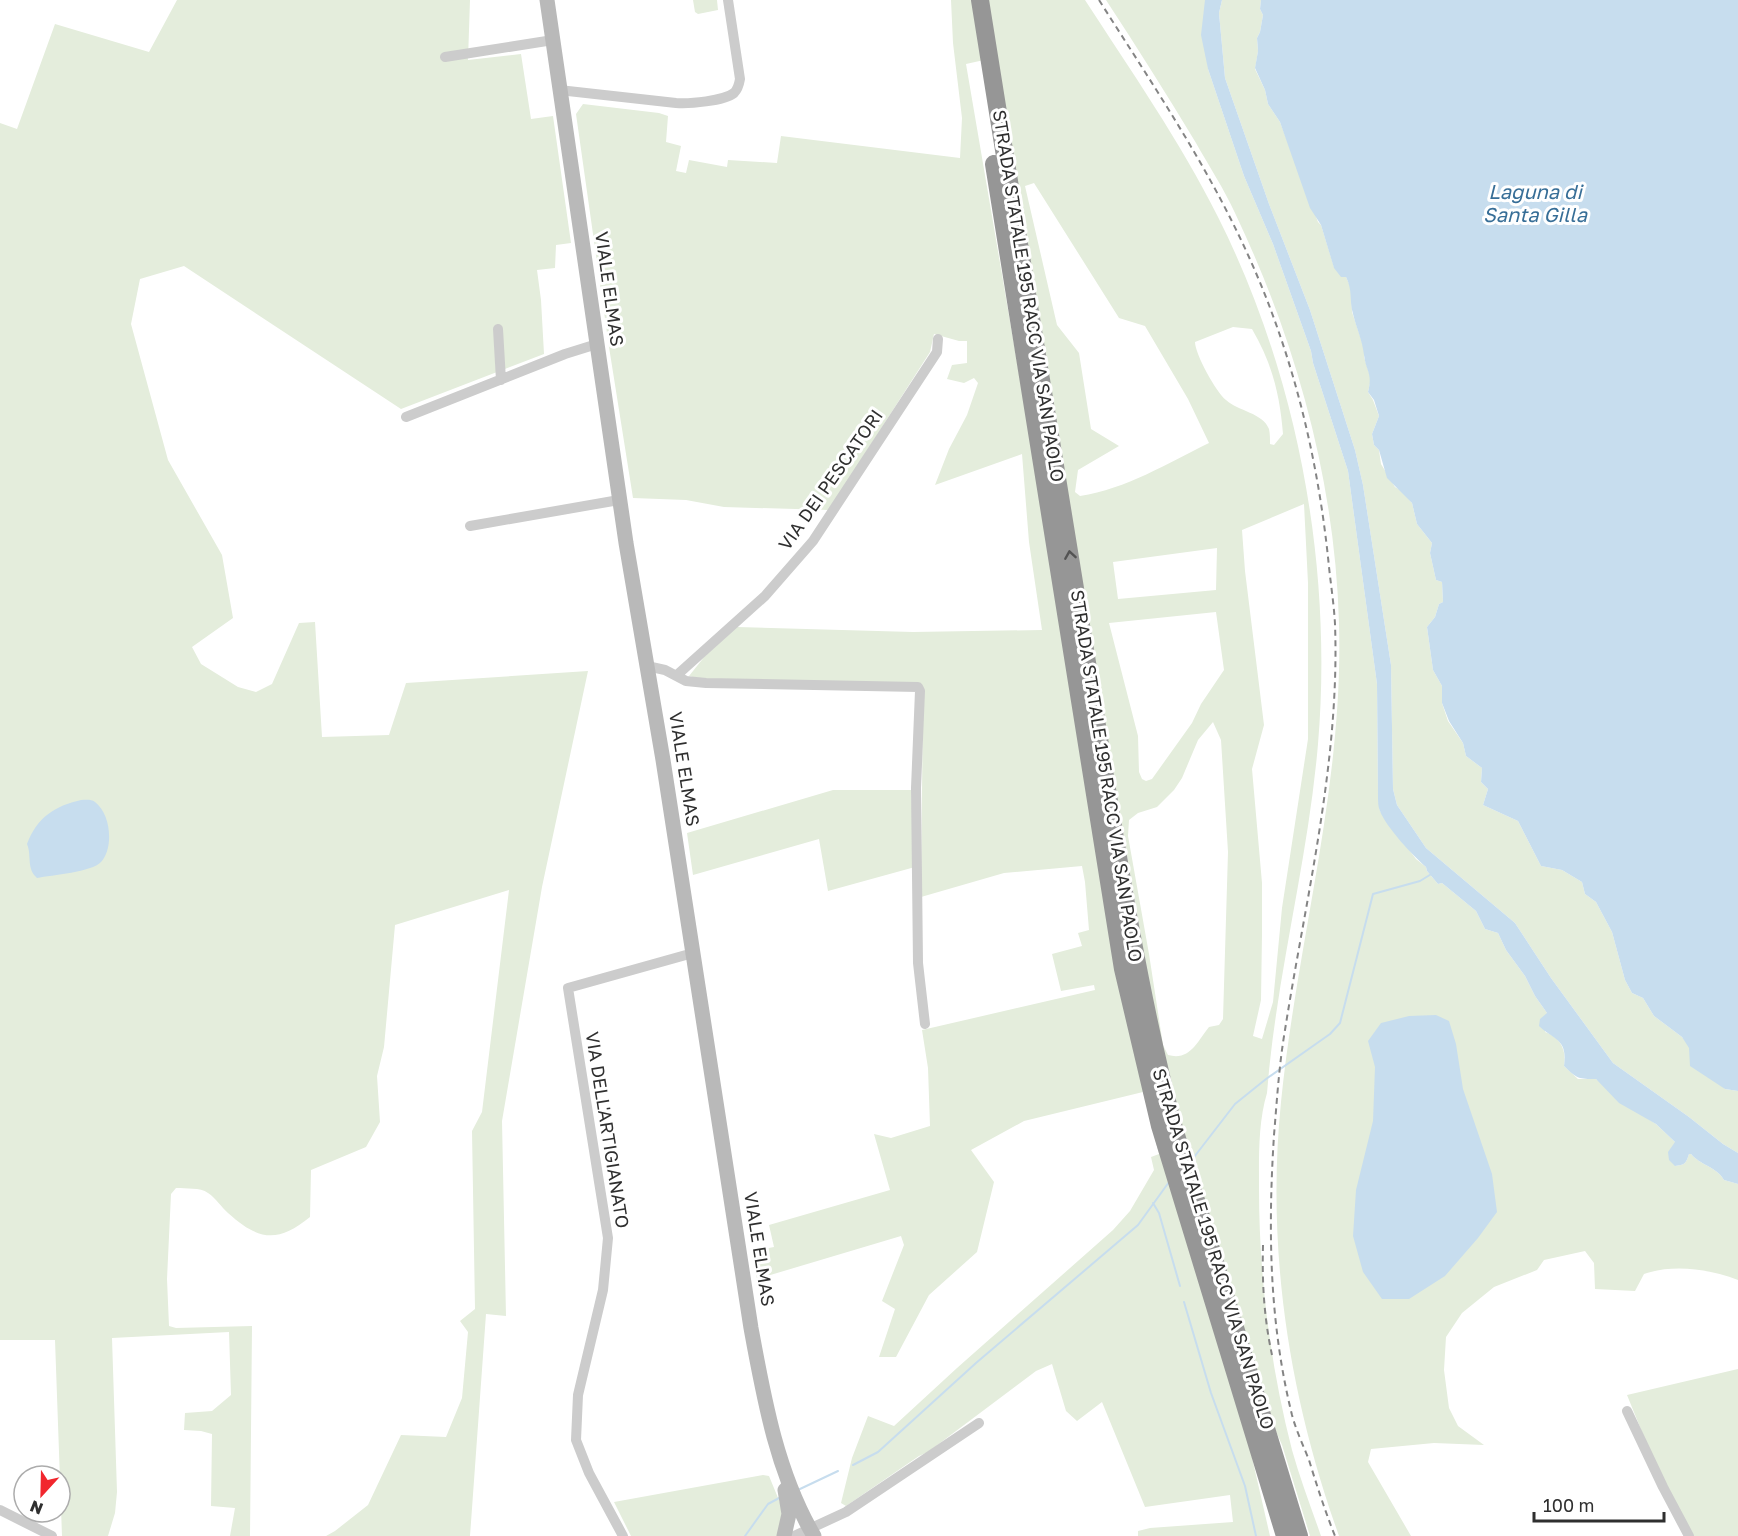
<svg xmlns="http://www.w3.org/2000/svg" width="1738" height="1536" viewBox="0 0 1738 1536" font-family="'Golos Text',sans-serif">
	<rect width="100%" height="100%" fill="#fff"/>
	<path fill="#e4eddc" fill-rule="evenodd" d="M177 0H470L468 60 521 54 531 119 553 116 571 243 556 245 555 268 537 270 541 300 544 354 401 409 184 266 140 279 131 324 168 460 222 555 233 618 192 647 201 664 238 687 256 692 272 684 299 623 315 622 322 737 389 735 406 683 588 671 542 887 502 1121 506 1316 486 1314 470 1536H326L335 1531 368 1505 401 1435 446 1437 462 1398 468 1332 460 1321 475 1309 472 1131 482 1112 509 890 395 925 384 1047 377 1076 380 1122 366 1147 311 1170 310 1217C278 1243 259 1241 228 1213 221 1207 216 1198 208 1193 200 1187 186 1189 176 1188L171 1194 167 1279 169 1326 176 1328 252 1326 250 1536H230L235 1508 211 1506 212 1434 201 1431 184 1430 185 1413 212 1411 231 1395 229 1332 112 1338 117 1492 115 1513 108 1536H62L55 1340H0V123L17 129 55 24 149 52Z
		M693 0H717L718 10 698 14 695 12Z
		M951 0H1085C1131 71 1180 141 1218 217 1298 376 1333 567 1318 744 1308 862 1276 976 1267 1093 1258 1123 1259 1157 1259 1188 1259 1276 1270 1364 1292 1450 1300 1479 1311 1507 1321 1536H1310L1282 1445 1271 1420 1242 1414 1270 1536H1138V1531L1150 1528 1233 1522 1230 1495 1145 1507 1102 1402 1077 1421 1066 1411 1052 1364 1036 1371 928 1452 919 1456 846 1506 841 1503 852 1458 868 1416 894 1426 957 1368 1113 1230 1130 1211 1154 1170 1151 1157 1159 1154 1143 1092 1024 1121 971 1150 994 1182 977 1252 929 1295 896 1357H879L895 1309 882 1301 904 1245 901 1236 757 1279 752 1251 774 1247 769 1225 890 1190 874 1134 891 1138 930 1126 928 1068 922 1030 1095 990 1094 985 1061 991 1052 954 1082 946 1078 933 1089 930 1085 882 1082 866 1004 873 921 897 923 689 701 679 689 676 705 656 737 627 913 632 1042 630 1029 542 1022 454 935 485 949 449 967 415 978 383 974 378 964 383 947 379 952 365 967 363V341H959L934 334 930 352 829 510 724 507 686 500 633 498 609 347 576 114 583 104 659 113 668 116 666 142 681 146 676 171 686 173 689 160 727 167 728 160 777 163 781 136 960 158 962 118 953 43ZM993 58 1148 980 1032 450 966 64ZM1034 183 1119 318 1145 326 1188 399 1209 443C1168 463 1126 489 1080 496L1075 492 1078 470 1119 446 1091 429 1079 353 1057 325 1025 186ZM1233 327 1252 329C1272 363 1280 395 1283 434L1274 445 1270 444C1270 440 1270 433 1269 429 1263 413 1238 411 1226 400 1216 392 1195 354 1195 342ZM1304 504 1308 583V739L1282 908 1273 1002 1262 1039 1253 1036 1261 1000 1262 934V883L1252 769 1264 725 1245 571 1242 530ZM1217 548 1216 590 1118 599 1113 562ZM1216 612 1224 670 1201 704 1192 723 1152 779 1146 781 1142 779 1139 772 1138 736 1109 623ZM1213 722 1221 740 1228 852 1223 1019 1219 1025 1209 1027C1197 1042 1190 1061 1168 1055L1163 1045 1149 954 1128 836 1129 820 1138 813 1157 807 1174 790 1182 778 1198 740Z
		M1106 0H1205L1208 69 1244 176 1273 244 1311 351 1313 363 1348 471 1377 684 1378 797 1380 811 1416 859 1426 867 1427 871 1438 884 1442 883 1476 911 1485 929 1498 933 1506 950 1525 976 1535 996 1547 1013 1545 1032C1560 1037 1567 1050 1564 1066L1578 1079H1596L1641 1114 1656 1124 1675 1142V1166C1684 1165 1686 1164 1689 1154H1691C1700 1165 1717 1167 1724 1180L1738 1184V1280C1711 1269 1672 1264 1644 1274L1635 1291 1595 1289 1594 1263 1585 1251 1544 1260 1537 1270 1494 1287 1462 1313 1446 1337 1444 1370 1449 1408 1458 1426 1484 1445 1434 1443 1371 1449 1368 1462 1411 1536H1339C1289 1396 1266 1250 1281 1102 1297 942 1344 785 1339 623 1335 481 1296 341 1235 213 1224 189 1209 166 1196 143 1167 95 1137 47 1106 0Z
		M1222 0H1261L1260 9 1263 15 1260 32 1257 38 1258 51 1255 69 1265 90 1268 104 1280 122 1318 222 1321 225 1334 267 1346 277 1351 288 1352 312 1364 348V357L1371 379 1368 392 1373 400 1379 416 1372 434 1374 445 1379 450 1381 464 1395 487 1402 491 1412 503 1417 524 1432 543 1430 553 1436 580 1442 582 1443 602 1439 604 1435 617 1427 627 1433 670 1442 686V703L1448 721 1463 743 1466 756 1482 768 1481 782 1488 789 1483 805 1518 821 1541 866 1562 870 1582 882 1585 894 1596 902 1612 932 1625 980 1632 993 1643 998 1654 1016 1682 1037 1725 1089 1738 1091V1153L1723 1144 1689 1117 1613 1063 1551 978 1515 923 1426 848 1397 805 1393 789 1391 665 1363 485 1355 450 1310 310 1269 204 1225 78 1219 13Z
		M833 790H911L915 867 828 891 819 839 693 875 687 833Z
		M1738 1369V1536H1691L1651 1454 1627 1395Z
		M763 1475 769 1476 783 1510 778 1536H631L614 1502Z"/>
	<path fill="#c7ddee" d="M1205 0H1222L1219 13 1225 78 1269 204 1310 310 1355 450 1363 485 1391 665 1393 789 1397 805 1426 848 1515 923 1551 978 1613 1063 1689 1117 1723 1144 1738 1153V1184L1724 1180C1717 1167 1700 1165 1691 1154H1689C1686 1164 1684 1165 1675 1166L1669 1160 1668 1152 1675 1142 1656 1124 1619 1103 1596 1079C1579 1079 1577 1079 1564 1066 1568 1039 1554 1040 1539 1026L1540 1019 1547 1013 1535 996 1525 976 1506 950 1498 933 1485 929 1476 911 1442 883 1438 884 1427 871 1426 867C1413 856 1386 827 1380 811 1378 807 1378 801 1378 797L1377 684 1348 471 1313 363 1311 351 1273 244 1244 176 1208 69 1201 35Z
		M1261 0H1738V1091L1725 1089 1690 1066 1689 1048 1682 1037 1654 1016 1643 998 1632 993 1625 980 1612 932 1596 902 1585 894 1582 882 1562 870 1541 866 1518 821 1483 805 1488 789 1481 782 1482 768 1466 756 1463 743 1449 721 1442 703V686L1433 670 1427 627 1435 617 1439 604 1443 602 1442 582 1436 580 1430 553 1432 543 1417 524 1412 503 1387 478 1379 450 1374 445 1372 434 1379 416 1374 400 1368 392C1373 373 1366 372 1364 355 1362 339 1357 330 1353 314 1349 300 1353 291 1346 277H1341L1334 268 1321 225 1310 208 1280 122 1268 104 1265 90 1255 68 1258 51 1257 38 1260 32 1263 15 1260 9Z
		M81 800C86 800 91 799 95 802 111 814 114 848 101 862 92 872 52 875 37 878 26 868 32 856 27 844 37 817 55 806 81 800Z
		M1436 1015 1449 1021 1456 1044 1463 1089 1492 1174 1497 1212 1478 1238 1445 1276 1409 1299H1382L1363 1272 1353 1236 1356 1190 1373 1121 1375 1067 1368 1041 1381 1023 1409 1016Z"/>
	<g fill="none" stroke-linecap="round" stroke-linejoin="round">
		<path stroke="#c7ddee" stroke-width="2" d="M1191 1161 1235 1104 1266 1079 1330 1034 1340 1023 1373 894 1420 881 1433 873
			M1153 1203 1159 1213 1180 1286
			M1184 1302 1211 1393 1245 1486 1256 1536
			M853 1465 878 1452 976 1363 1138 1225 1169 1182
			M800 1489 838 1471
			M745 1536 768 1504 781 1497"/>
		<path stroke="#ccc" stroke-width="10" d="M445 57 553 40
			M559 90 676 103C689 104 724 101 734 93 738 89 739 85 740 79L728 0
			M498 329 501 380
			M406 417 565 354 597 344
			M470 526 619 500
			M647 666 665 670 686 681 706 683 918 687 920 691 916 788 918 963 925 1024
			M677 675 765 596 813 541 937 352 938 339
			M1627 1411 1663 1487 1689 1536
			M0 1510 52 1536
			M623 1536 589 1473 576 1440 578 1395 603 1290 608 1238 568 988 693 953
			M794 1536 846 1512 979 1423"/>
		<path stroke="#b9b9b9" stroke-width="15" d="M547 0 626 543 663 760 751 1328C764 1399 777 1473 814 1536
			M784 1536 789 1514 785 1490"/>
		<path stroke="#969696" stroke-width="18" d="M980 0C1014 217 1050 433 1085 650 1111 811 1133 974 1175 1132L1299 1536
			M994 164 1123 969 1160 1126 1285 1536"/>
		<path stroke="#848484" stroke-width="2" stroke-dasharray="6 4.5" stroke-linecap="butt" d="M1099 0C1149 79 1202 157 1242 242 1291 345 1318 455 1329 567 1331 586 1334 605 1335 624 1340 761 1306 896 1285 1030 1279 1065 1277 1100 1274 1135 1268 1229 1269 1322 1292 1415 1296 1430 1303 1445 1309 1460 1317 1486 1325 1511 1335 1536
			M1263 1245C1262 1283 1264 1318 1272 1355"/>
	</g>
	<defs><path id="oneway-chevron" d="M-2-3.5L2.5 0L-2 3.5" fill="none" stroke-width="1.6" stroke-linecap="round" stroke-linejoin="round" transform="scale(1.5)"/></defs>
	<use stroke="#535353" href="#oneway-chevron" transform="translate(1070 555) rotate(-99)"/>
	<g text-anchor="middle" stroke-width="6" stroke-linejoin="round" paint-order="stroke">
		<g font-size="18" fill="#2f2f2f" stroke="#fff">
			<text transform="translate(609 289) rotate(82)" y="6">VIALE ELMAS</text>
			<text transform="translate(1028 296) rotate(81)" y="6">STRADA STATALE 195 RACC VIA SAN PAOLO</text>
			<text transform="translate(831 480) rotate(-55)" y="6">VIA DEI PESCATORI</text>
			<text transform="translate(684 769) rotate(81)" y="6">VIALE ELMAS</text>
			<text transform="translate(1106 776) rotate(81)" y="6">STRADA STATALE 195 RACC VIA SAN PAOLO</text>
			<text transform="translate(607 1130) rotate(81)" y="6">VIA DELL'ARTIGIANATO</text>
			<text transform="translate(759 1249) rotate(81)" y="6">VIALE ELMAS</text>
			<text transform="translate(1213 1249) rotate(73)" y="6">STRADA STATALE 195 RACC VIA SAN PAOLO</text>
		</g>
		<g font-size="20" font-style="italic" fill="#376e97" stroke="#fff">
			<text x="1535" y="199">Laguna di<tspan x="1535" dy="23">Santa Gilla</tspan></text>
		</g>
	</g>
	<g transform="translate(42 1494) rotate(202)"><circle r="28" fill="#ffffff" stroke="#acacac" stroke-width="1.5"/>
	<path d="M0-4.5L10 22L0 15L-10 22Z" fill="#f1262d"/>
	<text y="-9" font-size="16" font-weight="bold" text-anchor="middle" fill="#2f2f2f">N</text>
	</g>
	<path d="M1534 1512v9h130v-9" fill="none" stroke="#2f2f2f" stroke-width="3"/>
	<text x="1543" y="1512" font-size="18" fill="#2f2f2f" stroke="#ffffff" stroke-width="4.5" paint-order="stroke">100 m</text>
</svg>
